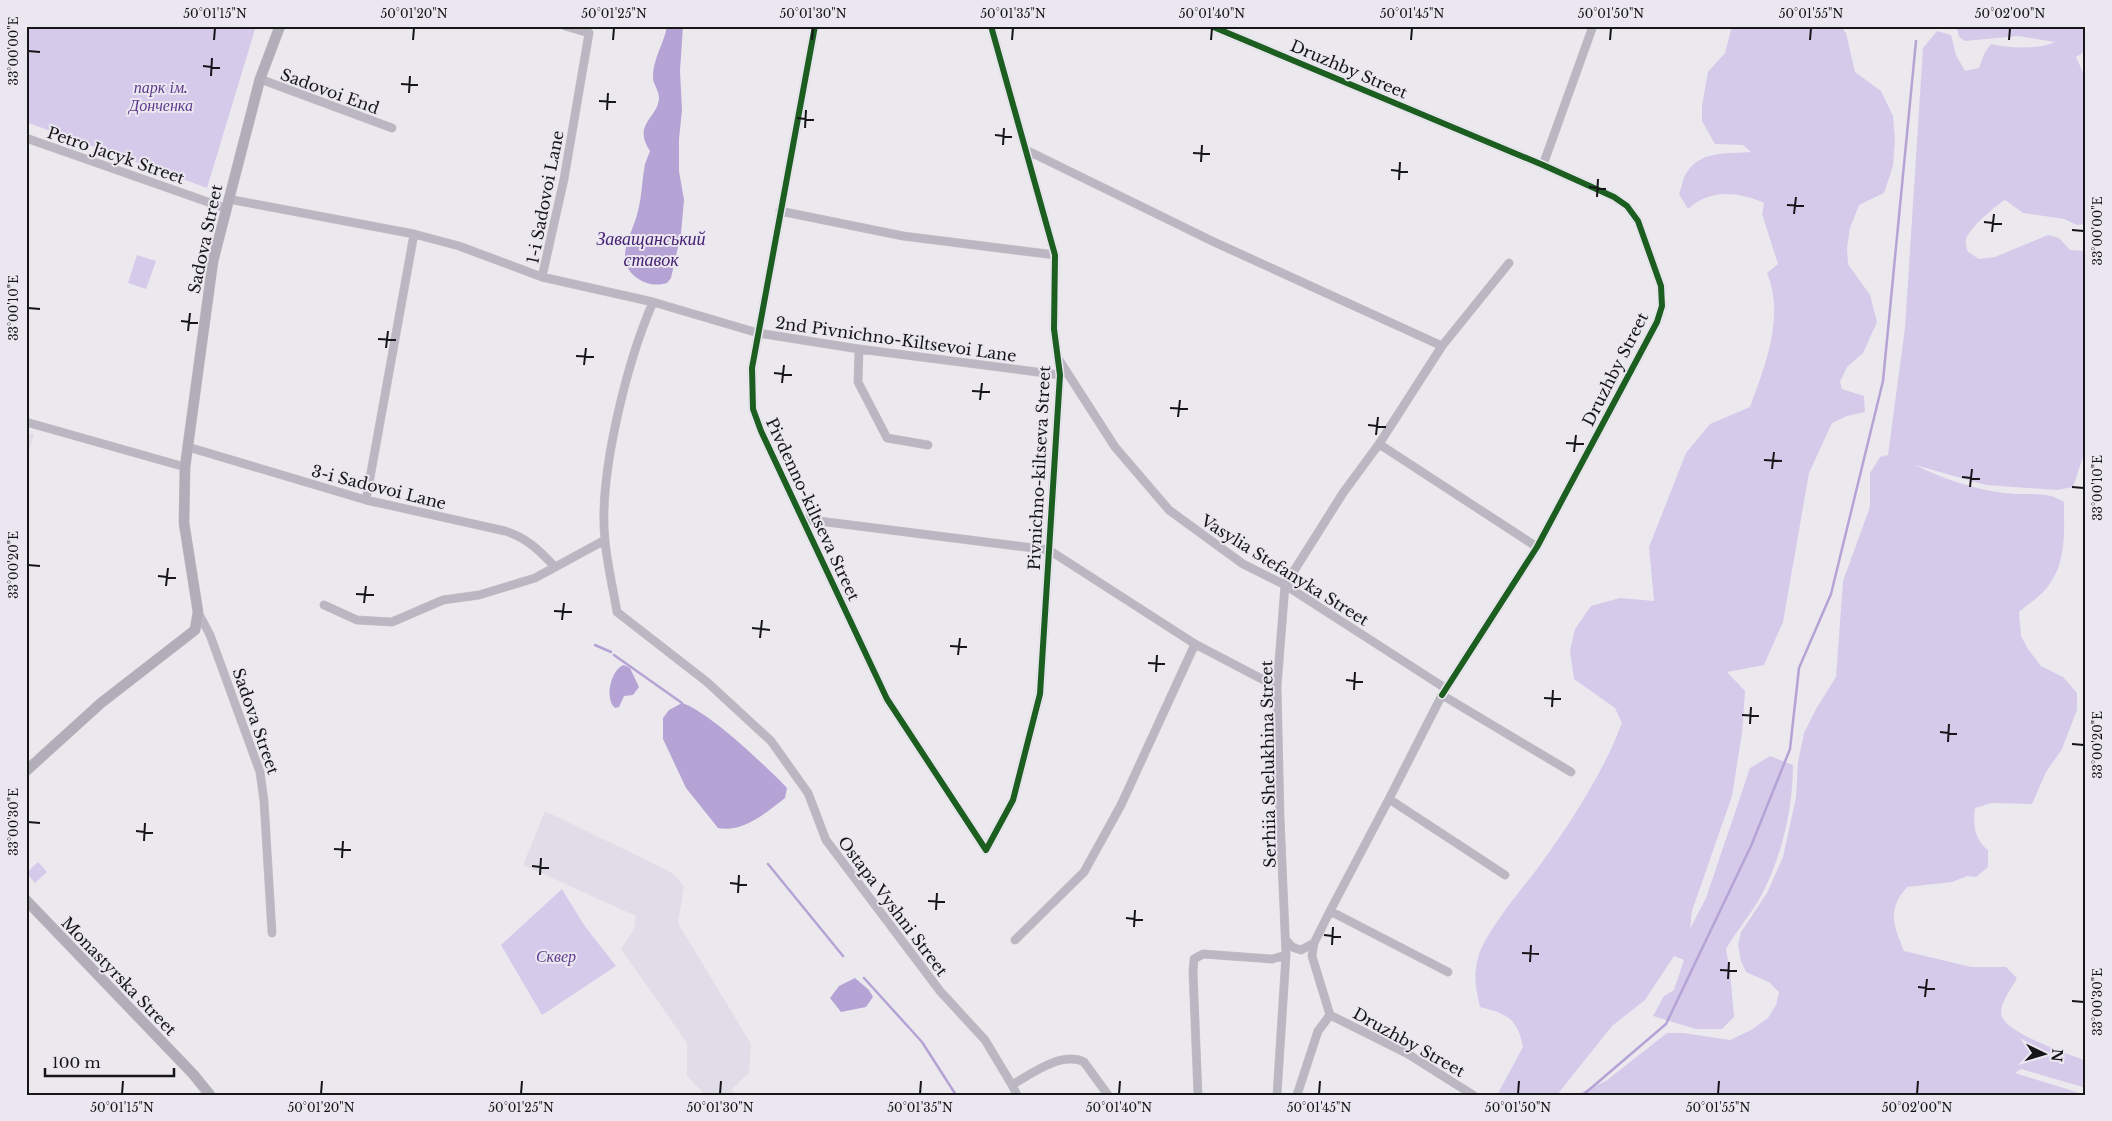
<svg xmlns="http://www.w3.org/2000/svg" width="2112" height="1121" viewBox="0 0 2112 1121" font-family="'Libre Baskerville',serif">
	<rect width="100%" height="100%" fill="#ebe9ee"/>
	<path fill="#e1dde8" d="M26 432 34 434 26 462Z
		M545 811 671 872 684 886 678 923 751 1044 749 1073 732 1089 737 1095H705L687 1076V1043L621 949 634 929 636 916 523 865Z"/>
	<path fill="#d6caeb" d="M26 26H256L207 188 26 122Z
		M1732 26H1841L1846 33 1855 72 1881 91 1893 116 1895 140 1893 166 1884 193 1859 205 1850 228 1847 248 1848 264 1870 295 1877 322 1863 353 1847 367 1840 382 1842 389 1864 396 1865 412 1847 416 1832 423 1809 473 1783 622 1764 665 1727 672 1745 691 1742 733 1732 796 1692 911 1690 929 1706 898 1750 768 1770 756 1793 765C1793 808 1782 856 1762 894 1752 913 1737 930 1726 949L1730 971 1734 1017 1722 1029H1696L1653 1016 1664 996 1674 990 1684 960 1674 956 1645 1000 1612 1026 1557 1095H1497L1523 1047C1517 1018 1508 1014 1480 1007 1476 990 1473 976 1478 958 1484 934 1521 890 1537 869 1570 824 1602 775 1622 723L1615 708 1574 679 1570 651 1575 629 1591 606 1620 598 1654 601 1649 547 1686 453 1710 424 1750 407C1765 366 1785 316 1767 273L1778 264 1762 214 1764 203C1738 191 1710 189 1688 209L1679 194C1682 187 1683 177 1687 172 1701 150 1729 154 1751 152L1743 145 1715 144 1702 121V105L1708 72 1725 53Z
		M1956 26H2086V51L2076 57 2086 79V224L2077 225 2064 219 2023 213 2005 200C1995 206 1968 229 1966 240 1965 244 1967 249 1968 252L1979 259 1995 257 2048 235 2059 238 2070 250 2086 251V448L2073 487 2057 490 1986 485 1915 465C1943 479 1974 489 2004 493 2025 496 2046 490 2064 502 2064 533 2067 564 2046 589 2038 598 2027 605 2019 612L2021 636 2028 649 2041 666 2063 677 2077 693V710L2062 749 2046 772 2032 804 1992 803 1975 808C1973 826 1974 838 1988 850V867L1976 877 1967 876 1952 882 1907 887C1887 911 1893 923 1904 951L1971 967H2006L2017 978C2012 988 2001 1001 2001 1013 2001 1032 2069 1054 2086 1061V1088L2021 1069 2015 1073 2086 1095H1575L1606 1081 1667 1033H1683L1730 1040 1751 1030 1768 1018 1776 1005 1779 992 1769 982 1746 972 1741 961 1738 945 1741 932 1767 893 1783 857 1796 797 1798 762 1804 733 1816 709 1836 677 1843 581 1870 507V473L1880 457 1888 455 1905 328 1923 48 1937 31 1951 35 1956 55 1965 71 1979 68 1984 54 1991 44C2010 48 2037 50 2055 42L2018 36 1965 41 1959 37Z
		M137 255 156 261 146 289 128 283Z
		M38 862 47 872 35 883 26 873Z
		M562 889 584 925 616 966 542 1015 501 945Z"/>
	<path fill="#b6a3d5" d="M667 26H683L680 71 682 110 679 139V171L684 200 681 234 671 278 667 283C656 286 647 285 637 278 612 260 633 234 638 211 642 195 642 180 645 164L650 151C632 124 658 118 659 98 659 91 654 85 653 79 652 60 664 44 667 26Z
		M624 665 630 668 639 687 633 695 624 696 619 707 615 708C604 699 611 669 624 665Z
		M682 703C707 710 767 767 787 788L785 798C767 812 743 833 718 828L686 788 663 739V718L669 710Z
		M855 978 869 990 873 997 866 1007 841 1012 830 998 839 986Z"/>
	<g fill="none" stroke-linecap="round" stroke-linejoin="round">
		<path stroke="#b6a3d5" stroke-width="2.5" d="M595 645 611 652
			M614 655 682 703
			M768 864 843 956
			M864 978 922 1042 956 1095
			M1583 1095 1666 1024 1751 846 1790 749 1799 668 1831 594 1883 381 1916 41"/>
		<g stroke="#c5c4c7" stroke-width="9">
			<path id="street" d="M815 26 752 368 753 409 761 431 887 699 986 850 1013 800 1040 694 1060 375 1054 329 1055 255 991 26
				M1211 26 1543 165 1614 197 1627 206 1638 221 1661 286 1662 306 1657 322 1537 547 1442 695
				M260 79 392 128
				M26 138 225 208
				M1026 150 1212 241 1442 346
				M1543 165 1593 26
				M228 199 414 234 459 246 542 277 653 302 758 333 859 349 1060 375
				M780 211 903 236 1055 255
				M542 277 564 179 589 33 565 26
				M653 302C627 362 598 476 605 540 607 564 613 588 617 612L707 682 771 741 808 793 826 840 940 991 985 1040 1012 1085
				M859 349 858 382 887 438 928 445
				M1059 360 1115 447 1169 510 1243 564 1285 585 1445 688
				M26 422 185 467
				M1379 444 1537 547
				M188 447 366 500 505 531C527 538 539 550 555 567
				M366 500 414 234
				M803 519 1049 550 1195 644 1277 687
				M324 605 357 620 392 622 443 600 479 595 535 578 605 540
				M198 612 210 635 260 772 264 801 272 933
				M1389 799 1442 695 1571 772
				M1330 911 1389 799 1505 875
				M1015 940 1084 872 1121 805 1195 644
				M1286 940 1292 947 1301 950 1314 943
				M1448 972 1330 911 1314 943 1312 956 1330 1015 1408 1054 1473 1095
				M1017 1095 1012 1085C1031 1074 1061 1051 1084 1062L1108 1095
				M1198 1095 1193 972 1194 959 1203 954 1272 959 1286 955
				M1277 1095 1286 955 1280 817 1277 687 1285 585 1343 493 1379 444 1442 346 1509 263
				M1297 1095 1318 1031 1330 1015"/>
		</g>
		<g stroke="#c5c4c7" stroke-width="11">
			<path id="secondary" d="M26 771 101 703 195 630 198 612 184 523 185 467 213 261 260 79 280 26
				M26 900 193 1074 210 1095"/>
		</g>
		<use href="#street" stroke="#bbb7c2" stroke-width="8"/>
		<use href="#secondary" stroke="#b1adb9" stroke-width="10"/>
		<g stroke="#eae7f0" stroke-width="9">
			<path id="cycleway" d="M815 26 752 368 753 409 761 431 887 699 986 850 1013 800 1040 694 1060 375 1054 329 1055 255 991 26
				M1211 26 1543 165 1614 197 1627 206 1638 221 1661 286 1662 306 1657 322 1537 547 1442 695"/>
		</g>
		<use href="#cycleway" stroke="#1b5e20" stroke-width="6"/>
	</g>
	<path fill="none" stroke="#161518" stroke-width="2" d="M214 40 215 28M413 40 414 28M613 40 614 28M812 40 813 28M1012 40 1013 28M1211 40 1212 28M1411 40 1412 28M1610 40 1611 28M1810 40 1811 28M2009 40 2010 28M28 51 40 52M203 66 220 68M211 76 212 58M401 84 418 85M409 93 410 76M599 101 616 102M607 110 608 93M797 118 814 120M805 128 806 110M995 135 1012 137M1003 145 1004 128M1193 153 1210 154M1201 162 1202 145M1391 170 1408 172M1399 180 1400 162M1589 187 1606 189M1597 197 1598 179M1787 205 1804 206M1794 214 1796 197M1984 222 2002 224M2072 230 2084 231M1992 232 1994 214M28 308 40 309M181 321 198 323M188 331 190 313M378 339 396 340M386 348 388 331M576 356 594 357M584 365 586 348M774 373 792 375M782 383 784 365M972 391 990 392M980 400 982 383M1170 408 1188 409M1178 417 1180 400M1368 425 1386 427M1376 435 1378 417M1566 443 1584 444M1574 452 1576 435M1764 460 1782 461M1772 469 1774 452M1962 477 1980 479M1970 487 1972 469M2072 487 2084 488M28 565 40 566M158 576 176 578M166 586 168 568M356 594 374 595M364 603 366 586M554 611 572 612M562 620 564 603M752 628 770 630M760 638 762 620M950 646 967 647M958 655 960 638M1148 663 1165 664M1156 672 1157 655M1346 680 1363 682M1354 690 1355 672M1544 698 1561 699M1552 707 1553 690M1742 715 1759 716M1750 724 1751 707M1940 732 1957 734M1948 742 1949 724M2072 744 2084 745M28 822 40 823M136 831 153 833M144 841 145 823M334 849 351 850M342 858 343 841M532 866 549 868M540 875 541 858M730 883 747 885M738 893 739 875M928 901 945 902M936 910 937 893M1126 918 1143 920M1134 927 1135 910M1324 935 1341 937M1332 945 1333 927M1522 953 1539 954M1530 962 1531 945M1720 970 1737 971M1728 979 1729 962M1918 987 1935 989M1925 997 1927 979M2072 1001 2084 1002M122 1094 123 1081M321 1094 322 1081M521 1094 522 1081M720 1094 721 1081M920 1094 921 1081M1119 1094 1120 1081M1319 1094 1320 1081M1518 1094 1519 1081M1718 1094 1719 1081M1917 1094 1918 1081"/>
	<g text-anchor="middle" stroke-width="4" stroke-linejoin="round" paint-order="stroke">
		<g font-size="16" fill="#161518" stroke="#eae7f0">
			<text transform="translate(1349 69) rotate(23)" y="6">Druzhby Street</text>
			<text transform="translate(330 91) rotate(20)" y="6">Sadovoi End</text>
			<text transform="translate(116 155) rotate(19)" y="6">Petro Jacyk Street</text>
			<text transform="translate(545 197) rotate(-79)" y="6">1-i Sadovoi Lane</text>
			<text transform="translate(205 239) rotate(-78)" y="6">Sadova Street</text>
			<text transform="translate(896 339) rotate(8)" y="6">2nd Pivnichno-Kiltsevoi Lane</text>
			<text transform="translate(1615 369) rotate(-63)" y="6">Druzhby Street</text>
			<text transform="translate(1039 468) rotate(-87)" y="6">Pivnichno-kiltseva Street</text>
			<text transform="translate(379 487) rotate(14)" y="6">3-i Sadovoi Lane</text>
			<text transform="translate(813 509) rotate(65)" y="6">Pivdenno-kiltseva Street</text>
			<text transform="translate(1285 570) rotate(32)" y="6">Vasylia Stefanyka Street</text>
			<text transform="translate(256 721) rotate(71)" y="6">Sadova Street</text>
			<text transform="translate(1268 764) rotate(-91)" y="6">Serhiia Shelukhina Street</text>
			<text transform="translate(893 906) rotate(53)" y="6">Ostapa Vyshni Street</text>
			<text transform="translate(119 976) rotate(46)" y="6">Monastyrska Street</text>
			<text transform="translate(1409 1042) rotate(29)" y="6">Druzhby Street</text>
		</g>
		<g font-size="16" font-style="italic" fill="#5e3a8d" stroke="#eae7f0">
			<text x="161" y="93">парк ім.<tspan x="161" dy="18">Донченка</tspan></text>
			<text x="556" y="962">Сквер</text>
		</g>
		<g font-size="18" font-style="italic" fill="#462072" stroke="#eae7f0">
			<text x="651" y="245">Заващанський<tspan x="651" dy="21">ставок</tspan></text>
		</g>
	</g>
	<rect width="2112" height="1121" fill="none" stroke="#eae7f0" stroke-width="55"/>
	<g transform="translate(2044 1054) rotate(95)" stroke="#eae7f0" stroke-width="4" paint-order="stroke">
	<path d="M0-4L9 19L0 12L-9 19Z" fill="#161518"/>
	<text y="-8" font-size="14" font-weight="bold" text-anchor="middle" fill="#161518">N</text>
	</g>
	<path d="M45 1068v8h129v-8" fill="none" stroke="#161518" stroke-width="2.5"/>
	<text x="52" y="1068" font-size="15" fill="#161518" stroke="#eae7f0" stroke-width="4" paint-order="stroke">100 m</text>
	<rect x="28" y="28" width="2056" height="1066" fill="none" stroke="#161518" stroke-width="2"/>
	<g font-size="12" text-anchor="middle" fill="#161518">
		<text x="215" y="18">50°01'15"N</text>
		<text x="414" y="18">50°01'20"N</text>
		<text x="614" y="18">50°01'25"N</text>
		<text x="813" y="18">50°01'30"N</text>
		<text x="1013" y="18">50°01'35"N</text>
		<text x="1212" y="18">50°01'40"N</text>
		<text x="1412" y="18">50°01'45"N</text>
		<text x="1611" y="18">50°01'50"N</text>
		<text x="1811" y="18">50°01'55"N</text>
		<text x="2010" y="18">50°02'00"N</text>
		<text transform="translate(14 51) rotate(-90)" y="4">33°00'00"E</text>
		<text transform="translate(2098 231) rotate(-90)" y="4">33°00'00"E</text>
		<text transform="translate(14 308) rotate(-90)" y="4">33°00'10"E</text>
		<text transform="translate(2098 488) rotate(-90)" y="4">33°00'10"E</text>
		<text transform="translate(14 565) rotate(-90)" y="4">33°00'20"E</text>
		<text transform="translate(2098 745) rotate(-90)" y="4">33°00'20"E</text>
		<text transform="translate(14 822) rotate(-90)" y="4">33°00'30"E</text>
		<text transform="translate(2098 1002) rotate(-90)" y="4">33°00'30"E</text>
		<text x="122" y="1112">50°01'15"N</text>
		<text x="321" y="1112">50°01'20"N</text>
		<text x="521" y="1112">50°01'25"N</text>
		<text x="720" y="1112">50°01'30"N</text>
		<text x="920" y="1112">50°01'35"N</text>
		<text x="1119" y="1112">50°01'40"N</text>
		<text x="1319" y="1112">50°01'45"N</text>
		<text x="1518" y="1112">50°01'50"N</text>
		<text x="1718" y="1112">50°01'55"N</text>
		<text x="1917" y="1112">50°02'00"N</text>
	</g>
</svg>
